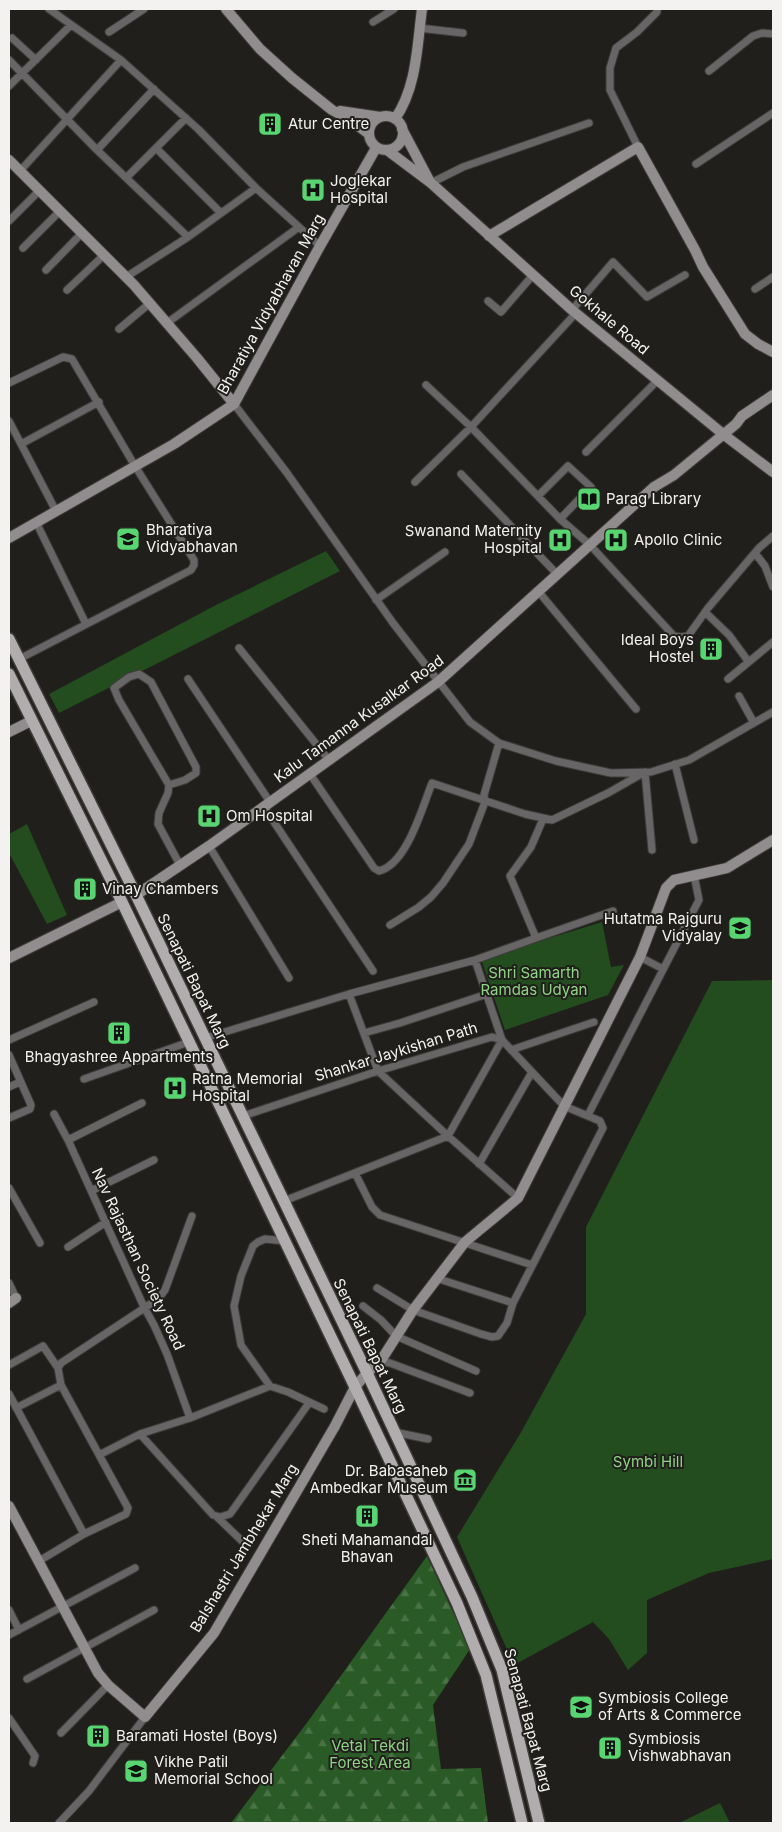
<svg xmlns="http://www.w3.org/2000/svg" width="782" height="1832" viewBox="0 0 782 1832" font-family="Inter,sans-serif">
	<defs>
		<pattern id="forest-firs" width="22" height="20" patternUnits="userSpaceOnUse" patternTransform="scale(1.25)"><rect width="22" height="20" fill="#2a5a25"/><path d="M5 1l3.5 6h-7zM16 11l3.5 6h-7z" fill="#497245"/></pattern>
	</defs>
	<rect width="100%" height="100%" fill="#201f1b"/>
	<path fill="url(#forest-firs)" d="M427 1556 470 1649 433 1705 441 1769 481 1768 488 1823H231L309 1720Z"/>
	<path fill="#234c1f" d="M326 551 340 571 59 713 49 694 214 606Z
		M27 824 67 915 47 924 9 853V834Z
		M602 922 611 967 624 965 608 995 505 1030 481 959Z
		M773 980V1559L709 1573 647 1600V1653L628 1670 609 1639 593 1622 514 1665 457 1537 520 1434 586 1314V1227L712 981Z
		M720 1803 730 1823H679Z"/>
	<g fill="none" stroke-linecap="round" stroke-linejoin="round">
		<g stroke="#3e3d39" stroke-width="9">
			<path id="street" d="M49 9 121 60 198 129 256 188 320 246
				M373 22 394 9
				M419 28 463 33
				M109 32 144 9
				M12 38 36 60
				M9 60 97 150 188 237
				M709 71 753 36 762 33 773 34
				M9 86 71 25
				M638 147 610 90V68L616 48 637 32 657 12V9
				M156 148 221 213
				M97 150 154 89
				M696 164 773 113
				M20 171 121 60
				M127 177 186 118
				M431 183 463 167 589 123
				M9 221 40 190
				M23 248 60 211
				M46 270 82 233
				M126 277 188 237 256 188
				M755 289 773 277
				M67 290 104 255
				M488 301 501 312 533 275
				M572 310 613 262 647 297 685 275
				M167 323 299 227
				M119 329 150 303
				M9 383 63 357 72 359 135 466 194 560V565L191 570 25 656
				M426 385 471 427 560 519 590 545 674 636 681 637 688 636 708 608 759 548 773 536
				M234 404 287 473 393 623 470 722 499 743 556 761 611 773 651 772 689 760 773 712
				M9 421 56 511
				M21 444 99 402
				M586 452 658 380
				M461 474 557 574
				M415 482 471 427 576 313
				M538 496 568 466 591 487 560 519
				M36 522 86 624
				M755 553 765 566 773 587
				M538 591 636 709
				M376 600 445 552
				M705 612 729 635 748 661
				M239 648 329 760
				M188 679 270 802
				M728 679 773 642
				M739 696 754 723
				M675 764 694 840
				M310 774 374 868 379 871C407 864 422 808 432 783L525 814 552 820 608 793 645 772 652 850
				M169 785 185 780 196 773V767L151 682 139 674 129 677 114 688 119 700 169 785 168 793 159 813 158 824 180 865
				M264 807 373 971
				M209 846 289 978
				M390 925 419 907 431 897 443 883 469 844 485 802 484 795 499 743
				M536 938 510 876 531 847 543 819
				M640 957 663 969
				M349 994 378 1071 448 1136 518 1198
				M364 1033 400 1023 487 994
				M205 1038 349 994 475 960 536 938 613 911
				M9 1040 94 1002
				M511 1050 594 1022
				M9 1055 31 1105 30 1109 9 1118
				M84 1079 189 1042
				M9 1087 20 1082
				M54 1114 68 1140 144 1307 154 1325 167 1354 190 1418
				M588 1115 699 900 694 875
				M243 1116 378 1071 492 1037 502 1040
				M68 1140 142 1103
				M479 1164 532 1072
				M355 1173 372 1207 380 1215 532 1265
				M9 1188 40 1243
				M91 1191 154 1160
				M284 1201 448 1136 502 1040
				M285 1241 265 1239 258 1242 253 1246 241 1276 234 1306 241 1345 270 1386 190 1418 140 1434 213 1515 220 1517 230 1514 309 1403
				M68 1247 106 1222
				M436 1278 513 1303
				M9 1283 16 1298
				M377 1288 413 1310 481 1334 492 1337 498 1336 507 1323 513 1303 603 1128 600 1121 564 1106 502 1040 475 960
				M363 1306 381 1320 396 1336 476 1371
				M380 1362 390 1363 470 1393
				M9 1365 43 1346 58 1368 61 1385 128 1508 126 1514 84 1534 39 1561
				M58 1368 61 1363 158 1299 165 1290 192 1216
				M270 1386 288 1392 324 1409
				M9 1394 84 1534
				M16 1408 61 1385
				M394 1432 428 1439
				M99 1455 140 1434
				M217 1517 242 1541
				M9 1610 19 1630
				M9 1635 135 1568
				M27 1679 154 1610
				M9 1718 35 1756 33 1763
				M61 1733 108 1685
				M59 1823 89 1791 145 1717"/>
		</g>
		<g stroke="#3e3d39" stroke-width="12">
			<path id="secondary" d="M226 9 260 49 292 78 332 110 350 120 369 134
				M340 111 380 117
				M369 133a17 17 0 1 1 34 0a17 17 0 1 1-34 0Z
				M395 119C417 87 417 46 422 9
				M402 129 429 180
				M387 150 431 183 572 310 723 434 773 472
				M9 160 134 285 197 358 234 404
				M489 236 638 147 695 250 703 267 745 334 758 344 773 352
				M9 538 174 444 234 404 320 246 376 148
				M9 732 31 721
				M136 895 209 846 438 682 654 487 674 475 736 424 742 416 773 395
				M9 958 122 902
				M9 1303 16 1298
				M9 1506 98 1673 108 1685 145 1717 214 1633 335 1426 355 1387 367 1373 380 1362 413 1310 465 1242 518 1198 640 957 666 888 674 880 727 868 773 840"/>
		</g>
		<g stroke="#3e3d39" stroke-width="14">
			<path id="primary" d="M9 639 136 895 367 1373 472 1597 502 1670 539 1823
				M9 674 122 902 355 1387 457 1603 486 1675 522 1823"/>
		</g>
		<use href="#street" stroke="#686566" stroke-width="7"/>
		<use href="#secondary" stroke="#918d8f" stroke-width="10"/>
		<use href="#primary" stroke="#b1acae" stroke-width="11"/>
	</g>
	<defs>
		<g id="building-square" transform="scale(1.25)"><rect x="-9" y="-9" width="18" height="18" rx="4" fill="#58d570" stroke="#201f1b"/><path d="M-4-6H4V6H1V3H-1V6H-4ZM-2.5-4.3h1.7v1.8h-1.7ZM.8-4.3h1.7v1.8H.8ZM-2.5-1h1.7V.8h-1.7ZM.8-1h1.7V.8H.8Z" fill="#111"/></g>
		<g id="hospital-square" transform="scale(1.25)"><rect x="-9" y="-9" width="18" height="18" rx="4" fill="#58d570" stroke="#201f1b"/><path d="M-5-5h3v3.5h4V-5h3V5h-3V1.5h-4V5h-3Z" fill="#111"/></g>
		<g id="library-square" transform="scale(1.25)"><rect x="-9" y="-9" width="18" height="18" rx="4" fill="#58d570" stroke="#201f1b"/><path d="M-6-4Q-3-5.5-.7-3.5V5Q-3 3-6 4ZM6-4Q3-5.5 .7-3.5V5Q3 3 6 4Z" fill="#111"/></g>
		<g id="school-square" transform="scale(1.25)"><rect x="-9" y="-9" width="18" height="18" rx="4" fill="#58d570" stroke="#201f1b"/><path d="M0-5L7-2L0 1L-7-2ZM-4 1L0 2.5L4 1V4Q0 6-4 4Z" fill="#111"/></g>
		<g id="museum-square" transform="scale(1.25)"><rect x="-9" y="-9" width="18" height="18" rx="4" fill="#58d570" stroke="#201f1b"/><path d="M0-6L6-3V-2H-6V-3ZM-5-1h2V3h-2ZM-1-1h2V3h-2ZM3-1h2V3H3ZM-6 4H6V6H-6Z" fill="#111"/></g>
		<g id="university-square" transform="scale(1.25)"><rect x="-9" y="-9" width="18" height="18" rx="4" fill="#58d570" stroke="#201f1b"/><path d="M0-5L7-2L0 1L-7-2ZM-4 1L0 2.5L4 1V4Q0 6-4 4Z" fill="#111"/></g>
	</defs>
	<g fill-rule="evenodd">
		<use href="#building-square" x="270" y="124"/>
		<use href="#hospital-square" x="313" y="190"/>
		<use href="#library-square" x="589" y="499"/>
		<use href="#school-square" x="128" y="539"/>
		<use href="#hospital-square" x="560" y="540"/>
		<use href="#hospital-square" x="616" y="540"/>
		<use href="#building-square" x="711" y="649"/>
		<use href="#hospital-square" x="209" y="816"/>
		<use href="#building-square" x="85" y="889"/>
		<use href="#school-square" x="740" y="928"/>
		<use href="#building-square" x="119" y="1033"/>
		<use href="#hospital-square" x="175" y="1088"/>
		<use href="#museum-square" x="465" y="1480"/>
		<use href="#building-square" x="367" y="1516"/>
		<use href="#university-square" x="581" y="1707"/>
		<use href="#building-square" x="98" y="1736"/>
		<use href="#building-square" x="610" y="1748"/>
		<use href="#school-square" x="136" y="1771"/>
	</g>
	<g text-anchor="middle" stroke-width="4" stroke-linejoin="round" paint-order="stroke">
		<g font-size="15" fill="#f3f2f0" stroke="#201f1b" text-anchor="start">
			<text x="288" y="129">Atur Centre</text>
			<text x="330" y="186">Joglekar<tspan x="330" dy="17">Hospital</tspan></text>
			<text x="606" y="504">Parag Library</text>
			<text x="146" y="535">Bharatiya<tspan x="146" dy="17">Vidyabhavan</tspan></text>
			<text x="542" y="536" text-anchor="end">Swanand Maternity<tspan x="542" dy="17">Hospital</tspan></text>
			<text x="634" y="545">Apollo Clinic</text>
			<text x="694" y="645" text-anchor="end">Ideal Boys<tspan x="694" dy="17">Hostel</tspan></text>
			<text x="226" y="821">Om Hospital</text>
			<text x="102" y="894">Vinay Chambers</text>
			<text x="722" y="924" text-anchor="end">Hutatma Rajguru<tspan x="722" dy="17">Vidyalay</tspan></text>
			<text x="119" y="1062" text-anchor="middle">Bhagyashree Appartments</text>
			<text x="192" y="1084">Ratna Memorial<tspan x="192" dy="17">Hospital</tspan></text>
			<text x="448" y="1476" text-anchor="end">Dr. Babasaheb<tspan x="448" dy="17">Ambedkar Museum</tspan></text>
			<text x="367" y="1545" text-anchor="middle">Sheti Mahamandal<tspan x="367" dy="17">Bhavan</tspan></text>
			<text x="598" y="1703">Symbiosis College<tspan x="598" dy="17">of Arts &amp; Commerce</tspan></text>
			<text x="116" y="1741">Baramati Hostel (Boys)</text>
			<text x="628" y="1744">Symbiosis<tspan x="628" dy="17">Vishwabhavan</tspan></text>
			<text x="154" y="1767">Vikhe Patil<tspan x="154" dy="17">Memorial School</tspan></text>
		</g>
		<g font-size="15" fill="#f3f2f0" stroke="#201f1b">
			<text transform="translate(271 304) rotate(-61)" y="5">Bharatiya Vidyabhavan Marg</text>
			<text transform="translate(609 320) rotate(40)" y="5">Gokhale Road</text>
			<text transform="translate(359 719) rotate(-36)" y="5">Kalu Tamanna Kusalkar Road</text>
			<text transform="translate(194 981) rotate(64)" y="5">Senapati Bapat Marg</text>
			<text transform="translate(396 1052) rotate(-17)" y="5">Shankar Jaykishan Path</text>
			<text transform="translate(138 1259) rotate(65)" y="5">Nav Rajasthan Society Road</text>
			<text transform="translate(370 1346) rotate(64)" y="5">Senapati Bapat Marg</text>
			<text transform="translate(244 1548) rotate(-59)" y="5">Balshastri Jambhekar Marg</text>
			<text transform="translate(528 1720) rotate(75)" y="5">Senapati Bapat Marg</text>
		</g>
		<g font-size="15" fill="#8ed385" stroke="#201f1b">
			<text x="534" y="978">Shri Samarth<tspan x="534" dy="17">Ramdas Udyan</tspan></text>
			<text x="648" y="1467">Symbi Hill</text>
			<text x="370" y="1751">Vetal Tekdi<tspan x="370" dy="17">Forest Area</tspan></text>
		</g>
	</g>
	<rect width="782" height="1832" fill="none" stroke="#f3f2f0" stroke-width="20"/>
</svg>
